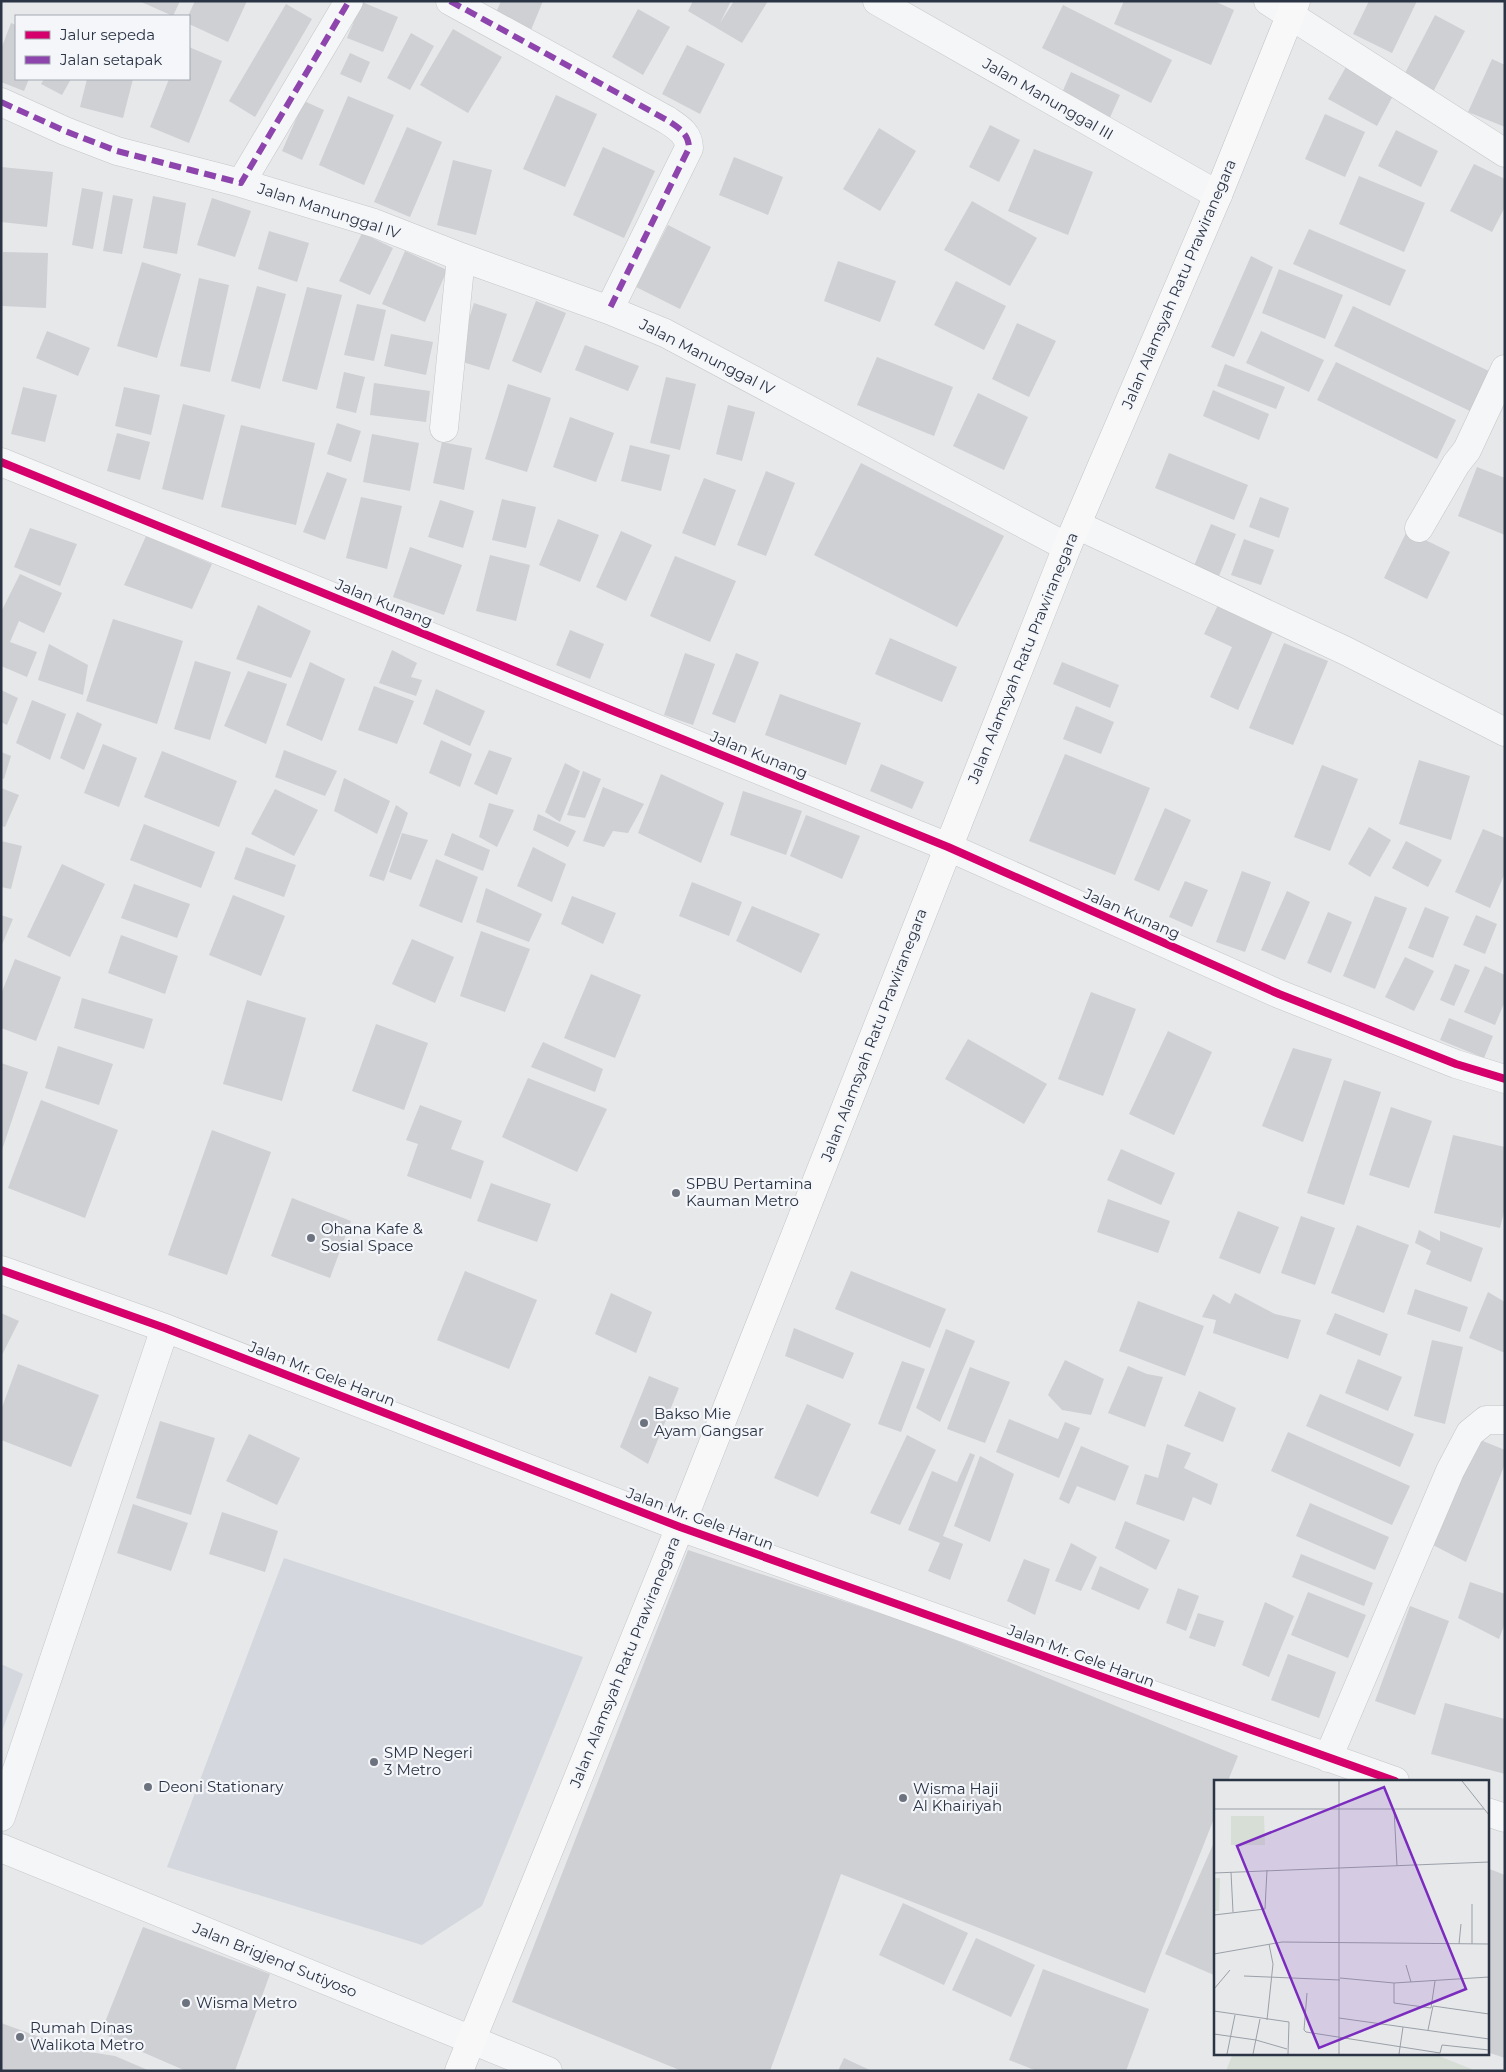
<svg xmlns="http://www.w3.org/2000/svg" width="1506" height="2072" viewBox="0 0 1506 2072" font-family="Montserrat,sans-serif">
	<rect width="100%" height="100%" fill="#e6e8ea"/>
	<path fill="#d4d7dd" d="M284 1558 583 1657 482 1906 422 1945 167 1867Z
		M1 1664 23 1674 1 1734Z"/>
	<path fill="#d6ded6" d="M1233 2053H1432L1476 2071H1226Z"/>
	<path fill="#ced0d3" d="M139 1H180L173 16Z
		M195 1H247L228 42 189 24 188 16Z
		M501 1H543L531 30 495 15Z
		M693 1H731L720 23 734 1H768L742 43 688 11Z
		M1124 1H1214L1234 10 1211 65 1114 24Z
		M1369 1H1417L1392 53 1353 34Z
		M362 2 398 17 383 52 347 38Z
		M286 4 312 19 255 117 229 101Z
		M1063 5 1172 60 1151 103 1042 48Z
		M638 9 670 27 643 75 612 57Z
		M1435 15 1465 31 1433 92 1403 77Z
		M11 23 16 25V79H29L24 91 1 82V49Z
		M453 29 502 57 468 113 420 85Z
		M411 33 434 46 410 90 387 78Z
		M687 45 725 64 700 114 662 94Z
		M189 47 222 61 189 143 150 127 169 79H189Z
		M350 53 370 62 361 83 340 74Z
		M1492 59 1505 65V127L1468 112Z
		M1347 65 1395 92 1377 126 1328 99Z
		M1071 72 1120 95 1107 124 1058 102Z
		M44 79H71L62 95 41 84Z
		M87 79H133L123 118 80 107Z
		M556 95 597 114 565 187 523 169Z
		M348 96 394 115 364 185 319 165Z
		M304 101 324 110 302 160 282 151Z
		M1325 114 1365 132 1345 177 1305 159Z
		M990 125 1020 140 999 182 969 167Z
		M407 127 442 142 410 217 374 202Z
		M879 128 916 151 880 211 843 189Z
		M1396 130 1438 151 1421 187 1378 166Z
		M603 147 655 171 624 238 573 215Z
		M1034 149 1093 172 1068 235 1008 211Z
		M734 157 783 177 768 215 719 195Z
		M453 160 492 170 476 235 437 225Z
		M1474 164 1505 179V207L1492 232 1450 211Z
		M1 167 53 172 47 227 1 222Z
		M1359 176 1425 203 1404 252 1339 224Z
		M82 188 103 192 93 249 72 245Z
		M113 195 133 199 122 254 103 251Z
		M153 196 186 203 177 254 143 248Z
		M212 198 251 211 235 257 197 245Z
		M972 201 1037 238 1010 286 944 250Z
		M668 225 711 247 680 309 636 287Z
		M1309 229 1406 270 1390 306 1293 264Z
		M269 231 309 243 297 282 258 269Z
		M362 233 393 248 370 295 339 281Z
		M405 251 447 270 425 322 382 304Z
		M3 252 48 253 46 308 2 306Z
		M1251 256 1273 267 1234 357 1211 347Z
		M838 261 896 281 880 322 824 301Z
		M142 262 181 274 157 358 117 346Z
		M1279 269 1343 295 1325 339 1262 313Z
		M199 278 229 285 210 372 180 366Z
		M956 281 1006 306 984 350 934 325Z
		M257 286 286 294 260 389 231 381Z
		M307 287 342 295 317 390 282 381Z
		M536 301 566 313 541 373 512 361Z
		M474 303 507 314 489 370 456 360Z
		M357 304 386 310 374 361 344 355Z
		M1353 306 1491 372 1472 412 1334 346Z
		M1017 323 1056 341 1029 397 992 379Z
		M47 331 90 348 78 376 36 358Z
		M1261 331 1324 360 1309 392 1246 363Z
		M391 334 433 342 426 375 384 366Z
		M585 345 639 366 628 391 575 370Z
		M877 357 953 387 934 436 857 405Z
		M1336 362 1456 420 1437 459 1317 400Z
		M1225 364 1285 387 1276 409 1217 386Z
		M344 372 365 377 356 413 336 408Z
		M666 377 696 384 680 450 650 443Z
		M374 383 430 391 426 422 370 415Z
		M508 384 551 398 527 472 485 459Z
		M23 387 57 395 45 442 11 434Z
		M124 387 160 395 151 435 115 426Z
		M1213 390 1269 414 1259 440 1203 416Z
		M978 393 1028 417 1004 470 953 446Z
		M183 404 225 415 203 500 162 489Z
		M728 405 755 412 742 461 716 454Z
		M570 417 614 433 596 482 553 467Z
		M337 423 361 431 351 462 327 454Z
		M241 425 315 443 296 525 221 507Z
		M117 433 150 442 140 480 107 471Z
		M372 434 419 443 410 491 363 482Z
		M442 442 472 448 464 490 433 483Z
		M630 445 670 455 661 491 621 481Z
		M1169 453 1248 485 1234 520 1155 488Z
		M861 463 1004 536 957 627 814 555Z
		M1477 467 1505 478V535L1458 516Z
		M766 471 795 483 766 556 737 545Z
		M327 472 347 479 325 540 303 532Z
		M704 478 736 490 715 546 682 533Z
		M361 497 402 506 387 569 346 558Z
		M1260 497 1289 508 1279 538 1249 527Z
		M502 499 536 507 526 548 492 540Z
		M440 500 474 511 463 548 428 537Z
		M558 519 599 535 580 582 539 565Z
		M1211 524 1236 534 1219 576 1194 566Z
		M30 528 77 544 60 586 14 567Z
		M621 531 652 545 626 601 596 587Z
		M1407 531 1450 552 1427 599 1384 578Z
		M146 536 212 564 192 609 124 585Z
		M1244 539 1274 550 1261 585 1231 575Z
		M410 547 462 565 444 615 393 597Z
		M490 555 530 565 516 621 476 611Z
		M675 556 736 581 710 642 650 616Z
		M20 574 62 593 44 633 19 621 10 642 37 652 27 677 1 666V612Z
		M1219 603 1273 631 1238 710 1210 697 1232 647 1204 634Z
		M258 605 311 631 291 678 236 659Z
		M113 619 183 641 157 724 86 701Z
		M570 630 604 644 590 679 556 665Z
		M890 638 957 667 942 702 875 674Z
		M1284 643 1328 661 1293 745 1249 728Z
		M49 644 88 665 83 695 38 680Z
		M392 650 417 663 411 677 422 680 416 696 379 683Z
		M685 653 715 664 693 725 664 715Z
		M736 653 759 662 735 723 712 714Z
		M195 661 231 672 210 740 174 729Z
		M310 662 345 679 322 741 286 725Z
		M1062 662 1119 685 1110 708 1053 684Z
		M248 671 287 684 266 744 224 726Z
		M374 686 414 701 397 744 358 730Z
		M436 689 485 711 470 746 423 724Z
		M1 690 18 698 7 725 1 722Z
		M780 694 861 723 846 765 765 735Z
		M32 700 66 714 50 760 16 743Z
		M1076 706 1114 722 1101 754 1063 739Z
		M77 712 102 724 84 770 60 758Z
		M441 740 472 754 460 787 429 773Z
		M103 744 137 758 119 807 84 793Z
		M284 750 337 771 325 796 275 777Z
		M489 750 512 758 497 795 474 784Z
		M162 751 237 781 219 827 144 797Z
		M1 752 11 756 4 779 1 778Z
		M1065 754 1150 788 1115 875 1029 841Z
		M1419 760 1470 776 1451 840 1399 824Z
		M565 763 580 771 560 822 545 812Z
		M881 764 924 782 912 809 870 791Z
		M1322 765 1358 779 1330 851 1294 837Z
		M583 771 601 779 585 818 567 815Z
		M661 774 724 803 701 863 638 833Z
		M344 778 390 801 377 834 334 811Z
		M603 787 644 804 628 833 613 831 604 847 583 841Z
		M1 788 19 795 5 827 1 826Z
		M275 789 318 810 294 856 251 834Z
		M743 791 802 811 786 855 730 835Z
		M489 803 514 810 497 847 479 837Z
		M396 805 408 813 384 881 369 876Z
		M1165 808 1191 820 1159 891 1134 880Z
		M538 814 576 831 568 847 533 830Z
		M806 815 860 836 842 879 790 856Z
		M144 824 215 852 201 888 130 860Z
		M1369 827 1391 840 1370 877 1348 864Z
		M1483 829 1505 838V873L1490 908 1455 892Z
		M402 833 428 840 411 880 389 872Z
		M452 833 490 850 483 871 444 855Z
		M1 841 22 846 11 889 1 887Z
		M1406 841 1442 860 1428 887 1392 868Z
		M246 847 296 865 284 897 234 879Z
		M533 847 566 864 552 902 517 886Z
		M436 859 478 877 462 923 419 906Z
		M62 864 105 884 70 957 27 937Z
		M1242 871 1271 882 1245 952 1216 942Z
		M1185 881 1208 890 1192 927 1169 917Z
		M692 882 742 902 729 936 679 916Z
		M134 884 190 904 177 938 121 918Z
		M486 888 542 914 529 942 476 922Z
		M1287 891 1310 902 1285 960 1261 950Z
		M233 895 285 916 261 976 209 955Z
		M572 896 616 913 603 944 561 924Z
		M1375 896 1407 908 1375 989 1343 976Z
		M752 906 820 934 801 973 736 941Z
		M1425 907 1449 917 1433 958 1408 948Z
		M1328 912 1352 922 1331 973 1307 963Z
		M1 915 13 919 1 947Z
		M1476 915 1497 924 1485 954 1463 945Z
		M481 931 530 949 505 1012 460 996Z
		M121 935 178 956 165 994 108 973Z
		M412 939 454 957 435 1003 392 984Z
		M1405 957 1434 971 1414 1011 1385 997Z
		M15 959 61 977 36 1041 1 1028V994Z
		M1455 964 1470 970 1454 1006 1440 1000Z
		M1485 966 1505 975V1001L1495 1025 1464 1012Z
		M591 974 641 995 615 1058 564 1038Z
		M1091 992 1136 1009 1103 1096 1058 1079Z
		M82 998 153 1019 144 1049 74 1028Z
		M247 1000 306 1018 282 1101 223 1084Z
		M1449 1018 1493 1036 1484 1058 1440 1040Z
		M376 1024 428 1043 404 1110 352 1091Z
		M1168 1031 1212 1052 1174 1135 1129 1114Z
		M968 1039 1047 1084 1024 1124 945 1079Z
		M543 1042 603 1069 595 1092 531 1067Z
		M58 1046 113 1064 99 1105 45 1088Z
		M1293 1048 1332 1059 1303 1142 1262 1126Z
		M1 1063 28 1072 2 1150H1Z
		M528 1078 607 1109 577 1172 502 1137Z
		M1344 1080 1381 1092 1344 1205 1307 1193Z
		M41 1100 118 1130 85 1218 8 1188Z
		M420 1105 462 1121 451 1149 484 1161 471 1199 407 1176 418 1144 406 1140Z
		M1391 1107 1432 1121 1409 1188 1369 1175Z
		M212 1130 271 1152 227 1275 168 1255Z
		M1453 1135 1505 1147V1208L1500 1228 1434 1213Z
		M1121 1149 1175 1173 1161 1205 1107 1180Z
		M491 1183 551 1204 537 1242 477 1221Z
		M292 1198 351 1221 330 1278 271 1256Z
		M1108 1199 1170 1221 1158 1253 1097 1232Z
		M1238 1211 1279 1227 1260 1274 1219 1258Z
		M1301 1216 1335 1228 1315 1285 1281 1273Z
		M1357 1225 1409 1245 1384 1313 1331 1293Z
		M1419 1230 1440 1241V1231L1483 1248 1471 1282 1426 1264 1431 1251 1415 1243Z
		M465 1271 537 1300 509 1369 437 1340Z
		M851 1271 946 1309 930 1348 835 1309Z
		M1415 1289 1468 1307 1460 1332 1407 1314Z
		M1488 1292 1505 1302V1353L1469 1338Z
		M611 1293 652 1312 636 1353 595 1334Z
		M1235 1293 1275 1314 1301 1320 1288 1359 1213 1333 1216 1320 1202 1317 1213 1294 1230 1304Z
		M1138 1301 1204 1326 1185 1376 1119 1351Z
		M1 1313 19 1321 1 1357Z
		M1335 1313 1388 1334 1380 1356 1326 1334Z
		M794 1328 854 1353 843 1379 785 1356Z
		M946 1329 975 1341 940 1422 916 1408Z
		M1432 1340 1463 1347 1445 1424 1414 1416Z
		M1358 1359 1402 1377 1388 1411 1345 1393Z
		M1065 1360 1104 1379 1091 1415 1062 1410 1048 1395Z
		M902 1361 925 1369 901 1432 878 1424Z
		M18 1364 99 1395 71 1467 1 1440V1410Z
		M1128 1366 1147 1374 1163 1377 1145 1427 1108 1413Z
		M970 1367 1010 1382 985 1443 947 1429Z
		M649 1376 679 1388 648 1464 620 1447Z
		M1199 1391 1236 1408 1223 1442 1184 1426Z
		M1320 1394 1414 1434 1400 1467 1306 1426Z
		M807 1404 851 1424 818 1497 774 1478Z
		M1009 1419 1058 1439 1065 1422 1080 1428 1059 1478 996 1452Z
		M160 1421 215 1438 191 1515 136 1498Z
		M1288 1432 1410 1486 1392 1525 1271 1471Z
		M249 1434 300 1458 277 1505 226 1481Z
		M907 1435 936 1450 900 1525 870 1513Z
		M1473 1437 1505 1450V1464L1466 1562 1431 1544Z
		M1167 1444 1191 1453 1184 1468 1218 1484 1211 1505 1193 1497 1184 1521 1136 1504 1145 1474 1158 1478Z
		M1081 1446 1129 1466 1115 1501 1077 1486 1069 1504 1059 1499Z
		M970 1453 975 1455 943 1536 963 1544 950 1580 928 1571 940 1543 908 1530 932 1471 957 1482Z
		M980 1456 1014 1474 990 1542 954 1526Z
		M1310 1503 1389 1537 1375 1570 1296 1536Z
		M133 1504 188 1523 171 1571 117 1553Z
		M222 1512 278 1531 265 1572 209 1554Z
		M1125 1521 1170 1540 1156 1570 1115 1548Z
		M1071 1543 1097 1557 1081 1591 1055 1581Z
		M688 1550 928 1629 1238 1756 1228 1781H1215V1816L1145 1993 841 1874 770 2071H682L512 2002Z
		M1301 1554 1373 1583 1364 1606 1292 1577Z
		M1024 1559 1050 1569 1035 1615 1007 1601Z
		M1100 1566 1149 1589 1139 1610 1091 1589Z
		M1470 1582 1505 1594V1623L1499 1639 1458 1618Z
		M1178 1588 1199 1596 1186 1631 1166 1623Z
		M1308 1592 1366 1615 1348 1658 1291 1635Z
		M1265 1602 1294 1616 1269 1677 1242 1665Z
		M1410 1606 1449 1621 1415 1715 1375 1701Z
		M1198 1613 1224 1621 1215 1647 1189 1638Z
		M1288 1654 1336 1672 1319 1718 1271 1700Z
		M1445 1703 1505 1719V1774L1431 1754Z
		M1215 1840V1973L1214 1975 1165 1954Z
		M1487 1868 1505 1875V2058L1487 2052Z
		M903 1903 968 1933 944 1985 879 1955Z
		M143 1927 270 1974 235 2071H186L117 2041 101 2032Z
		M976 1938 1035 1965 1011 2017 952 1990Z
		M1043 1969 1149 2009 1126 2071H1037L1009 2060Z
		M1 2023 76 2050 115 2056 150 2071H1Z
		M844 2058 872 2071H838Z"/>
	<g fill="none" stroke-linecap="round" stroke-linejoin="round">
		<g stroke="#c4c6c8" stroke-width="29">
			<path id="street" d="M450 1 667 120C679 128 689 134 689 148L609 310
				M877 1 1218 195
				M1268 1 1505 153
				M1 102 65 131 117 151 241 183 374 223 461 257 609 310 665 333 1067 547
				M241 183 349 1
				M444 428 461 257
				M1 462 948 847 1279 994 1456 1064 1505 1079
				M1077 525 1346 651 1505 732
				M1419 528 1456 464 1467 450 1505 369
				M1 1270 165 1328 680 1527 1395 1781
				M1328 1758 1450 1471 1470 1433 1486 1420H1505
				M1487 1812 1505 1818
				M1 1817 165 1328
				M1 1848 548 2071"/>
		</g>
		<g stroke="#c2c5c8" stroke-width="29">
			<path id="primary" d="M459 2071 680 1527 1067 547 1218 195 1296 1"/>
		</g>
		<use href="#street" stroke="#f5f6f7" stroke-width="28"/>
		<use href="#primary" stroke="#f8f8f8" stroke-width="28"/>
		<path stroke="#8e44ad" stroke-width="6" stroke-dasharray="12 6" stroke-linecap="butt" d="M450 1 667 120C679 128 689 134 689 148L609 310
			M1 102 65 131 117 151 241 183 349 1"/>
		<g stroke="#f4f6f9" stroke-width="11">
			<path id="cycleway" d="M1 462 948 847 1279 994 1456 1064 1505 1079
				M1 1270 165 1328 680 1527 1395 1781"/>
		</g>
		<use href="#cycleway" stroke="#d6006c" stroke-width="8"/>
	</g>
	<g fill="#6c737f" stroke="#f4f6f9" stroke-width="2">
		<circle cx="676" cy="1193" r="5"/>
		<circle cx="311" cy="1238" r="5"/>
		<circle cx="644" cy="1423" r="5"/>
		<circle cx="374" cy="1762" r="5"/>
		<circle cx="148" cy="1787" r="5"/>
		<circle cx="903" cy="1798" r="5"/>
		<circle cx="186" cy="2003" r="5"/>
		<circle cx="20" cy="2037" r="5"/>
	</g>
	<g text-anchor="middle" stroke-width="4.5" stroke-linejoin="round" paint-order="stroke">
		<g font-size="15" fill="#2b3445" stroke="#f4f6f9">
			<text transform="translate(1048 99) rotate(30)" y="5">Jalan Manunggal III</text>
			<text transform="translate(329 211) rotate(18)" y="5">Jalan Manunggal IV</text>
			<text transform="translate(1179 284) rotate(-67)" y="5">Jalan Alamsyah Ratu Prawiranegara</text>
			<text transform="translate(707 357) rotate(27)" y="5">Jalan Manunggal IV</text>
			<text transform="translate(384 603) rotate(22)" y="5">Jalan Kunang</text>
			<text transform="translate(1023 658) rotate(-68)" y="5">Jalan Alamsyah Ratu Prawiranegara</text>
			<text transform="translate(759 755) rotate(22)" y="5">Jalan Kunang</text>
			<text transform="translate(1132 914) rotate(24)" y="5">Jalan Kunang</text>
			<text transform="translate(874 1035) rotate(-69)" y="5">Jalan Alamsyah Ratu Prawiranegara</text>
			<text transform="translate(322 1374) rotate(21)" y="5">Jalan Mr. Gele Harun</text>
			<text transform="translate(700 1519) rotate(20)" y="5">Jalan Mr. Gele Harun</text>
			<text transform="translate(1081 1656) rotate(20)" y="5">Jalan Mr. Gele Harun</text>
			<text transform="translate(625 1662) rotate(-68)" y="5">Jalan Alamsyah Ratu Prawiranegara</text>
			<text transform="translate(275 1960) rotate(22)" y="5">Jalan Brigjend Sutiyoso</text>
		</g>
		<g font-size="15" fill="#2b3445" stroke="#f4f6f9" text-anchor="start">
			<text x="686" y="1189">SPBU Pertamina<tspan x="686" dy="17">Kauman Metro</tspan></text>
			<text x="321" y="1234">Ohana Kafe &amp;<tspan x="321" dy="17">Sosial Space</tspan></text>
			<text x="654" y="1419">Bakso Mie<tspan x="654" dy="17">Ayam Gangsar</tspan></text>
			<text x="384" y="1758">SMP Negeri<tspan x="384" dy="17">3 Metro</tspan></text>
			<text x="158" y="1792">Deoni Stationary</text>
			<text x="913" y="1794">Wisma Haji<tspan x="913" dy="17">Al Khairiyah</tspan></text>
			<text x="196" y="2008">Wisma Metro</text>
			<text x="30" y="2033">Rumah Dinas<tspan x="30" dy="17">Walikota Metro</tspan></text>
		</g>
	</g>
	<g transform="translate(1214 1780)">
		<rect width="275" height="275" fill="#e6e8ea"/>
		<path d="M0 98H6L5 131H0Z" fill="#d6ded6"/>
		<path d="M17 36H50L51 65H17Z" fill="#d6ded6"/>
		<path fill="none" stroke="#9ba0a8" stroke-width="1" d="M125 1V274M248 1 275 35M0 29H270M180 29 183 86M17 92 19 132M0 93 275 82M258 124V164M0 135 51 129 53 90M245 164 247 144M0 174 68 162 275 164M192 185 197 202M30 196 126 200M126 198 180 203 275 197M180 203V223L217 228 221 201M0 209 16 190M93 213 90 250 92 252 226 273 228 265 275 270M0 231 75 242 74 274M125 238 275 259M53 240 59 184 55 164M214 250 219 226 275 234M0 254 42 260 73 269M13 274 21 235M39 274 46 239M185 274 189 247"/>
		<path fill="#7b2cbf" fill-opacity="0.15" stroke="#7b2cbf" stroke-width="2.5" d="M170 7 252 209 105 268 23 66Z"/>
		<rect width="275" height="275" fill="none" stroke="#2b3445" stroke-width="2.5"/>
	</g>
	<rect width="1506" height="2072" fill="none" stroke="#2b3445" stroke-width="5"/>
	<rect x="15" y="15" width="175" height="65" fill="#f4f6f9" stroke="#a4a8b1"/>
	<rect x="25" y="31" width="25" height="8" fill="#d6006c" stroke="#a4a8b1"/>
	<text x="60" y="40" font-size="15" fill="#2b3445">Jalur sepeda</text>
	<rect x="25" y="56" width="25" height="8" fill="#8e44ad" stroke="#a4a8b1"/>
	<text x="60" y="65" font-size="15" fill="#2b3445">Jalan setapak</text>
</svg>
